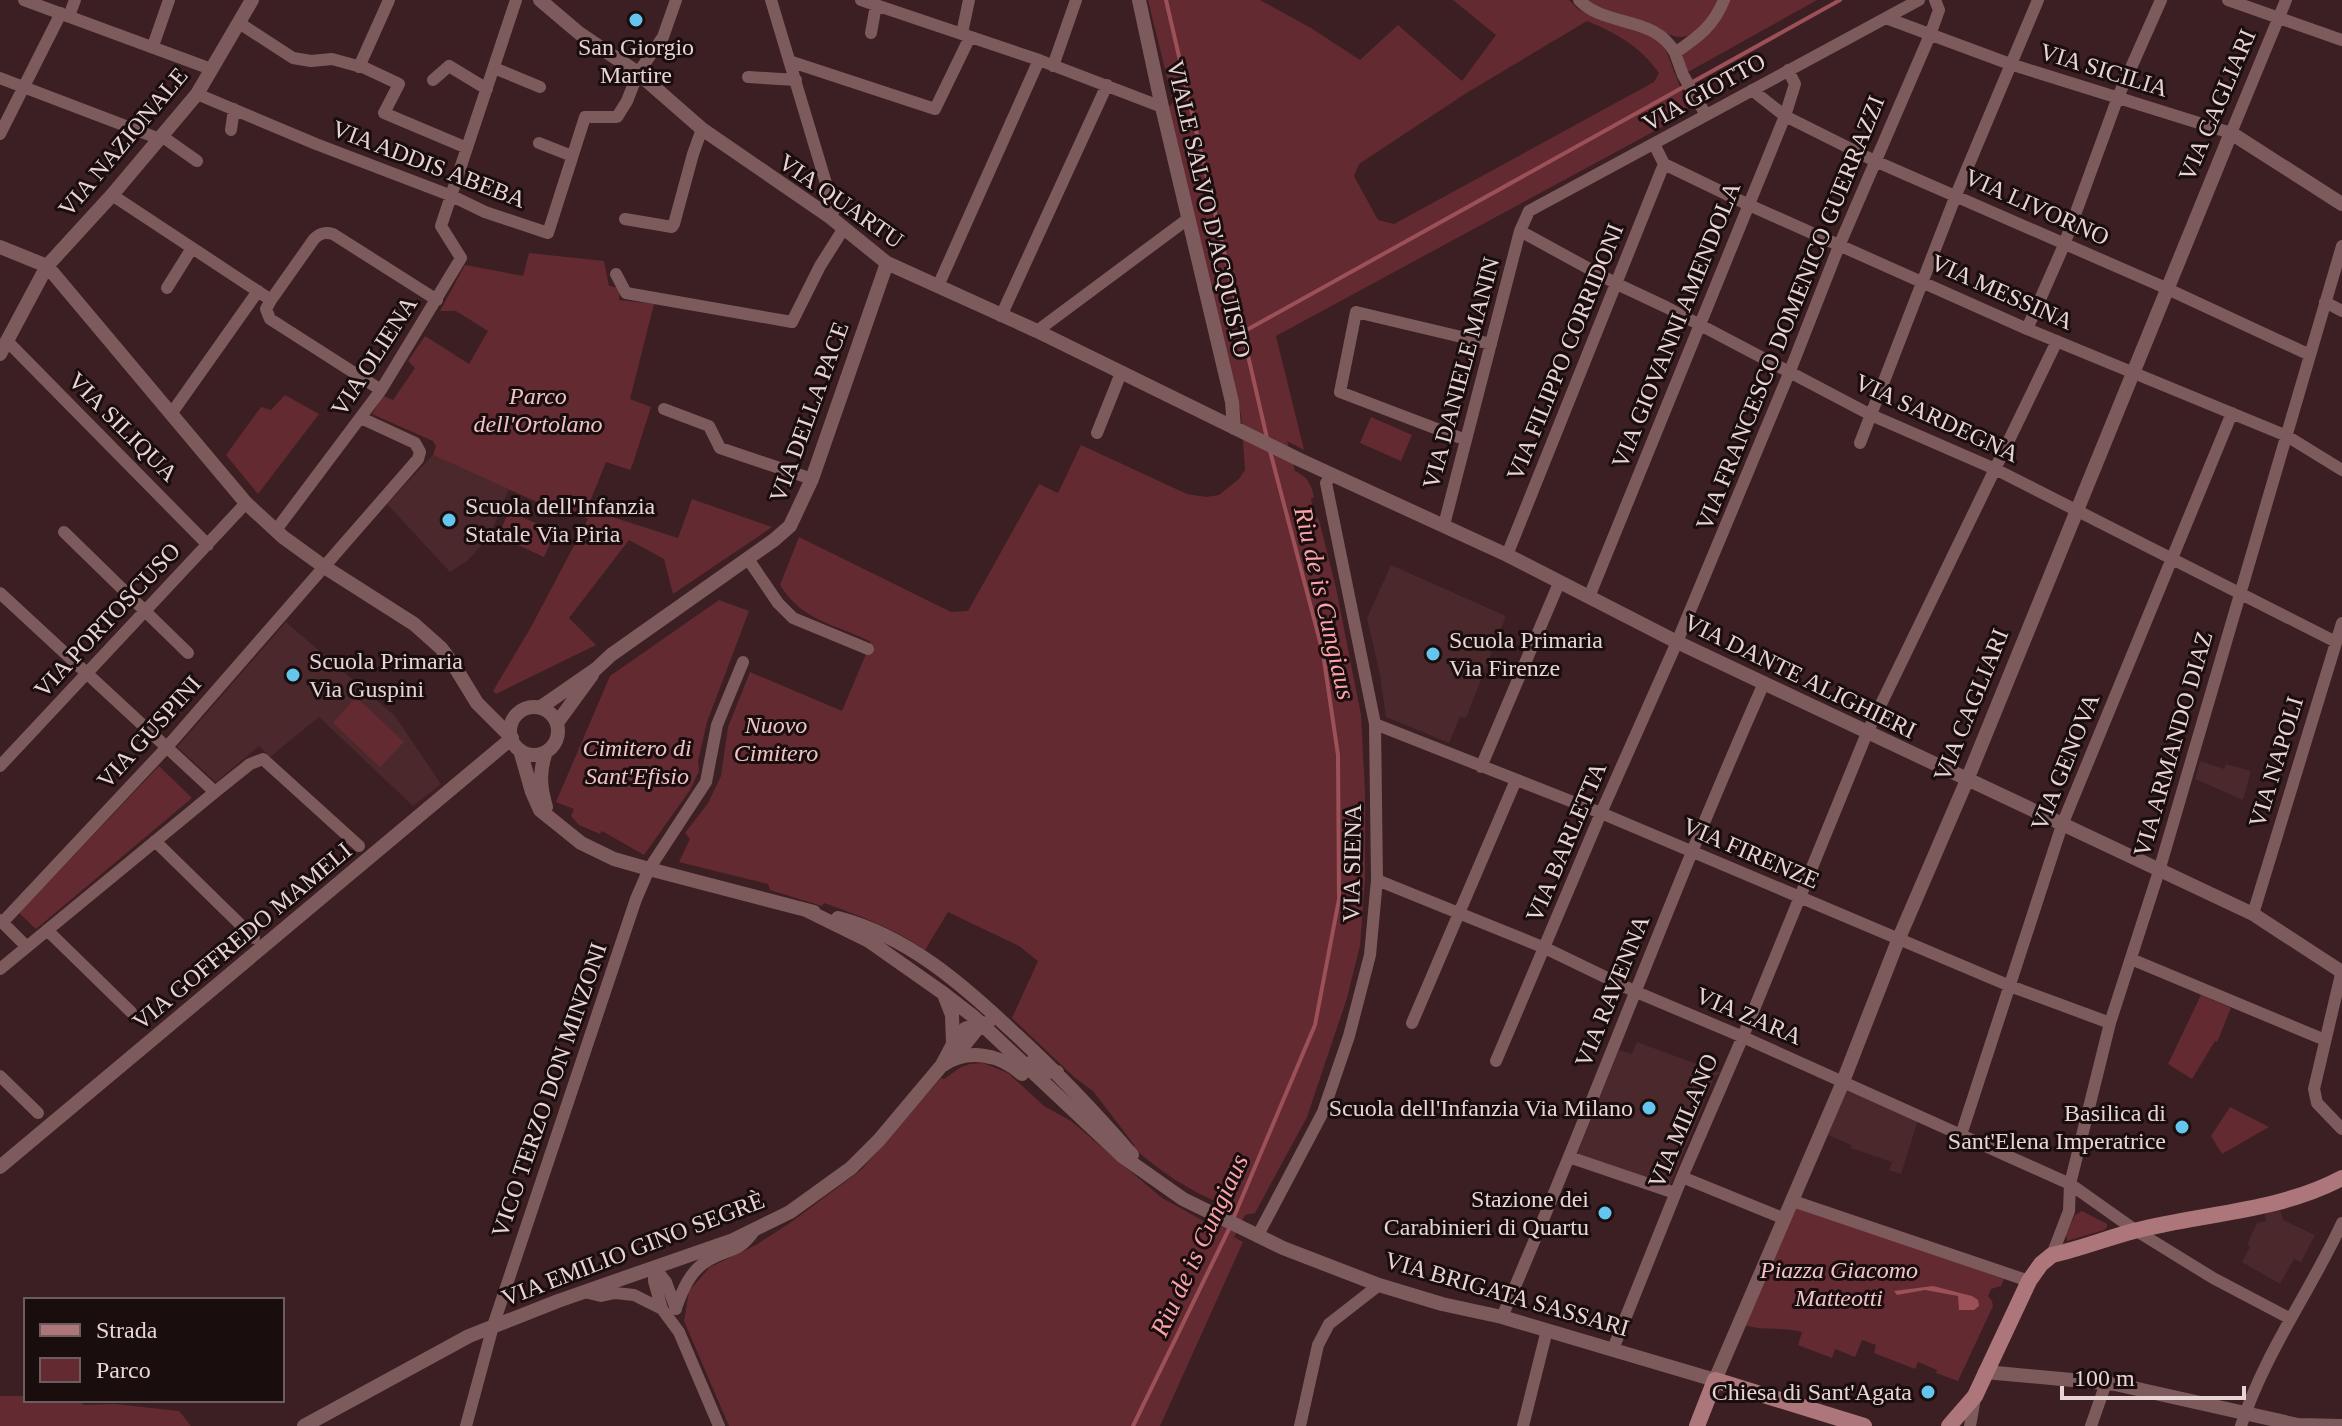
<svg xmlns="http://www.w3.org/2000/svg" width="2342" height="1426" viewBox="0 0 2342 1426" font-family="'Times New Roman',serif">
	<rect width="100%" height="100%" fill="#3b1f22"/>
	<path fill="#4b282c" d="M433 455 509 489 489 537 467 561 450 572 387 504Z
		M1391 565 1506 616 1466 718 1460 717 1449 743 1386 717 1380 675 1367 618Z
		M286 622 395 716 441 784 413 806 319 717 270 757 259 746 216 782 177 747Z
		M2200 761 2224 769 2226 764 2251 771 2243 800 2195 779Z
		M1637 1042 1721 1073 1715 1076 1670 1186 1577 1154 1619 1050 1632 1054Z
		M1847 1088 1918 1120 1901 1174 1889 1170 1892 1162 1851 1148V1145L1828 1135Z
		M2280 1209 2283 1220 2315 1235 2301 1262 2294 1259 2280 1284 2242 1262 2250 1247 2247 1245 2257 1223 2266 1221 2264 1211Z"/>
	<path fill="#642a31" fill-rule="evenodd" d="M1148 0H1260L1311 28 1360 60 1398 25 1462 81 1496 35 1453 0H1569L1579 10 1649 34 1663 43 1688 107 1686 114 1276 336 1304 450 1287 441 1295 471C1308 478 1311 483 1314 497L1311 499 1314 514 1319 520 1336 588 1361 715 1365 792V880L1360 946 1347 998 1307 1117 1255 1213 1245 1215 1234 1237 1243 1242 1160 1426H729L684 1321 689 1291 710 1267 756 1245 790 1223 861 1170 941 1078 944 1079 961 1067 970 1064 983 1063 1008 1073 1044 1106 1071 1121 1162 1198 1211 1225 1224 1205C1190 1191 1161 1173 1133 1147L1135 1146 1093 1091 1074 1077 1012 1018 1038 961 1019 946 948 912 925 950C894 928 860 916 824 903L822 906 770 890 768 884 679 862 690 839 685 833 708 803 721 776 728 727 750 672 842 711 871 642C835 623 804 623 780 585L799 537 951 612 968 611 1039 484 1058 493 1081 445 1187 494 1206 497 1219 495 1239 479 1245 470 1241 415 1168 108 1173 102ZM1587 21C1616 33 1640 46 1659 73L1654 82 1394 224 1378 220 1354 176 1359 164 1468 92Z
		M1587 0H1719C1712 16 1695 42 1674 36 1663 33 1656 25 1646 22 1622 15 1608 13 1587 0Z
		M1729 0H1817L1688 72 1682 62 1683 55C1700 34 1718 28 1729 0Z
		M529 253 604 261 609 286 620 288 619 300 654 304 630 399 651 407 633 463 630 470 606 462 587 509 678 538 692 499 772 527 673 594 664 559 629 540 569 618 596 645 496 694 493 691 531 627 588 519 551 502H537L433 455 436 446 433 441 372 414 383 396 393 400 415 368 408 361 425 336 469 364 488 331 456 311H440L465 265 523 276Z
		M285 395 319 414 258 494 226 455 261 407 271 410Z
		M1371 417 1412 435 1401 461 1360 443Z
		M509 511 555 532 544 557 498 536Z
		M719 600 749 611 707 722 698 761 699 771 690 790 644 855 602 831 600 834 579 825 571 816 574 809 556 802 610 676Z
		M356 697 404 742 380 767 333 723Z
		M159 766 192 798 36 929 19 913Z
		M2201 995 2231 1008 2217 1042 2215 1041 2192 1079 2168 1064Z
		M2230 1107 2269 1127 2222 1154 2211 1136Z
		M1794 1205 2004 1279 2001 1286 1991 1289 1988 1296 1992 1301 1993 1306 1958 1381 1936 1373 1937 1370 1918 1362 1915 1369 1874 1353 1876 1345 1862 1340 1855 1357 1835 1349 1832 1358 1798 1345 1802 1332C1782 1326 1762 1332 1742 1324Z
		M2082 1211 2107 1224V1227L2104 1230 2067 1241 2066 1235 2075 1215Z
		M0 1396H26V1400H74L85 1405 115 1404 179 1411 191 1426H0Z"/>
	<path fill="#9c5058" d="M1933 1286 1972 1296 1978 1300 1979 1306 1974 1310H1959L1958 1296 1925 1290 1897 1295 1894 1291Z"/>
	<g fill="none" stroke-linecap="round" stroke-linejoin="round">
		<path stroke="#9c5058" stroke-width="4" d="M1166 0 1267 438
			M1243 332 1840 0
			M1233 1219 1315 1025 1339 899 1338 755 1323 653 1270 451
			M1133 1426 1230 1227"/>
		<path stroke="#7d5b5d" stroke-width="12" d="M24 0 211 69
			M771 0 834 210 830 217
			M861 0 1039 60 1162 107
			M1579 0C1606 28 1655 15 1675 53
			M2228 0 2342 40
			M69 16 75 0
			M1886 18 2010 64 2231 133 2286 0
			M239 23 293 58 311 61 332 59 365 68 399 84 384 113 467 148
			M871 33 876 5
			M962 33 969 0
			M153 46 169 0
			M792 62 935 109 970 37
			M1053 66 1076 0
			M359 67 389 0
			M494 68 540 87
			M748 77 796 80
			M0 78 160 139
			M433 80 449 66 487 89
			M1752 90 1785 116 1875 161 2159 285 2310 355
			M197 94 316 144 452 196 485 212 548 233 585 117H617L627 101 638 73 663 37 676 0
			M1706 115 1683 75 1675 53C1698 37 1713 27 1724 0
			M231 130 234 109
			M0 134 61 13
			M163 137 197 161
			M539 143 572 156
			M1654 144 1664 164 1749 205 2027 329 2287 436 2342 470
			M112 195 271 300
			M625 219 672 227 674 224 693 154 702 129
			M1520 231 1617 284 1666 307 1871 415 1995 469 2336 642
			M616 274 626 293 792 322 820 266 844 228
			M938 286 1039 60
			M167 288 192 248
			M2325 302 2342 311
			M1001 316 1107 85
			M2027 329 2064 245 2118 97 2161 0
			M1037 331 1189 218
			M7 341 208 545
			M381 390 270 319 266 309 271 300 314 239C320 233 325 232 333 234L437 300
			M664 409 709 426 720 448 812 479
			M171 414 258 291
			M1097 433 1121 373
			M1466 440 1340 392 1356 312 1491 344
			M1860 443 1956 195 2038 0
			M1444 525 1520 231 1529 211 1919 0
			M276 530 381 390 461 258 441 226 516 0
			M64 532 188 653
			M1507 555 1664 164
			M748 559 778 603 793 618 868 649
			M0 593 215 792
			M1589 597 1785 116 1795 84 1788 70
			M1375 724 1601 813 2010 986 2110 1023
			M0 766 246 503
			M1481 767 1559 583
			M155 841 254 938
			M1377 880 1545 948 1634 991 1743 1037 2070 1184 2135 1230 2213 1278 2289 1318
			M2253 914 2342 623
			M0 920 27 947
			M2 923 167 747 418 459 420 452 415 443 361 418
			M47 930 131 1012
			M2131 959 2325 1040
			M0 969 215 792 250 764 263 759 359 846
			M2342 970 2314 1089 2317 1103 2342 1129
			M1412 1023 1516 780
			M1496 1061 1601 813 1677 642 1790 371 1839 246 1930 35 1939 10 1935 0
			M0 1076 38 1113
			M1961 1135 2062 825 2232 413
			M1569 1157 1675 1193
			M1682 1177 1785 1219
			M1793 1201 2029 1281
			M1258 1235 1323 1112 1349 1036 1370 955 1377 880 1375 724 1326 483 1332 474
			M2052 1255 2069 1211 2070 1184 2110 1023 2159 871 2342 246
			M654 1267 666 1282 676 1309
			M654 1267V1281L662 1309
			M584 1292 601 1296 615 1293 634 1295 662 1309 679 1332 719 1426
			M676 1308C682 1291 690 1271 707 1261 728 1248 738 1254 754 1231
			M1502 1317C1593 1107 1671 892 1764 683
			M1613 1349 1682 1177 1741 1041 1867 733 2057 341
			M466 1426 493 1326 636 899 649 869 706 782 717 725 743 662
			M1300 1426 1318 1345 1329 1324 1379 1285
			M1523 1426 1547 1330
			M1970 1426 1975 1398
			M2091 1426 2106 1383
			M2241 1426C2264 1354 2310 1292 2342 1223"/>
		<path stroke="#7d5b5d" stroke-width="14" d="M540 0 579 33 638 73 702 129 830 217 887 263 1037 331 1298 459 1507 555 1677 642 2253 914 2342 972
			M1139 0 1162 107 1232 402 1234 428
			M0 247 47 266 246 503 283 537 323 566 414 624 441 648 455 667 477 703 511 737
			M0 354 47 266 112 195 197 94 252 0
			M541 707 596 669 611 655 774 540 790 526 812 479 887 263
			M510 731a24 24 0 1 1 48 0a24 24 0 1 1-48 0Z
			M557 723 592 675
			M520 750 532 792 540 810 581 843 614 859 649 869 814 912
			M546 807C540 787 539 771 546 752
			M806 910 869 941 943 993 974 1017 1122 1156 1183 1199 1283 1248 1379 1285 1442 1304 1502 1317 1715 1380 1840 1089 1899 938 1967 780 2231 133 2342 204
			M838 918C907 936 961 983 1012 1031 1055 1070 1094 1111 1132 1155
			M945 997 952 1015 953 1044
			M955 1057 981 1024
			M1033 1061 1043 1071 1057 1072
			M943 1065C967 1048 1000 1054 1022 1074
			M0 1167 512 738
			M1985 1372 2115 1384 2298 1425 2342 1426
			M304 1426 469 1336 558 1301 733 1240 790 1212 851 1168 879 1140 942 1065 953 1044 965 1029 972 1026 988 1023"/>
		<path stroke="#ad767a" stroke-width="16" d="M1697 1426 1715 1380 1864 1426
			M1949 1426 1975 1396 2029 1281 2041 1264 2052 1255C2080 1249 2107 1238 2134 1231 2204 1213 2278 1212 2342 1178"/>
	</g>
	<g fill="#64c5ee" stroke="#1a0d0e" stroke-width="3">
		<circle cx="636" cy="20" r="8"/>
		<circle cx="449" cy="520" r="8"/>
		<circle cx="1433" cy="654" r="8"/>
		<circle cx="293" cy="675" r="8"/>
		<circle cx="1649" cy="1108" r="8"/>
		<circle cx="2182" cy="1127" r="8"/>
		<circle cx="1605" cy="1213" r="8"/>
		<circle cx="1928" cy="1392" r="8"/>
	</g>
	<g text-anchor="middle" stroke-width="6" stroke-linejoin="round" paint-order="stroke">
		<g font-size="24" fill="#e8d4d5" stroke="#1a0d0e" text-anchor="end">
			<text x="636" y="55" text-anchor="middle">San Giorgio<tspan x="636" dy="28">Martire</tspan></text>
			<text x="465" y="514" text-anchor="start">Scuola dell'Infanzia<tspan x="465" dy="28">Statale Via Piria</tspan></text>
			<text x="1449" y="648" text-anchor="start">Scuola Primaria<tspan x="1449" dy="28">Via Firenze</tspan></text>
			<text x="309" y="669" text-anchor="start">Scuola Primaria<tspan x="309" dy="28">Via Guspini</tspan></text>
			<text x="1633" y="1116">Scuola dell'Infanzia Via Milano</text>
			<text x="2166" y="1121">Basilica di<tspan x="2166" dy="28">Sant'Elena Imperatrice</tspan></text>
			<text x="1589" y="1207">Stazione dei<tspan x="1589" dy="28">Carabinieri di Quartu</tspan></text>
			<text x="1912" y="1400">Chiesa di Sant'Agata</text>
		</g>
		<g font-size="24" fill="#e8d4d5" stroke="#1a0d0e">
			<text transform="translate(2104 70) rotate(17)" y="8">VIA SICILIA</text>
			<text transform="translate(1704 92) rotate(-29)" y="8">VIA GIOTTO</text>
			<text transform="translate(2217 105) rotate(-67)" y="8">VIA CAGLIARI</text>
			<text transform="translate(123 142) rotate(-50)" y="8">VIA NAZIONALE</text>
			<text transform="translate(429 164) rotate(21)" y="8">VIA ADDIS ABEBA</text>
			<text transform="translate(841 201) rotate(35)" y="8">VIA QUARTU</text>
			<text transform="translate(2037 207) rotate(24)" y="8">VIA LIVORNO</text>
			<text transform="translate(1209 209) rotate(77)" y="8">VIALE SALVO D'ACQUISTO</text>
			<text transform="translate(2002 292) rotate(24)" y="8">VIA MESSINA</text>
			<text transform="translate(1790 313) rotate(-68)" y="8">VIA FRANCESCO DOMENICO GUERRAZZI</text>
			<text transform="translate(1676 325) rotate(-68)" y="8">VIA GIOVANNI AMENDOLA</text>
			<text transform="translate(1565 352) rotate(-68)" y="8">VIA FILIPPO CORRIDONI</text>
			<text transform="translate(374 356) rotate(-57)" y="8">VIA OLIENA</text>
			<text transform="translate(1461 373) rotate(-75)" y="8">VIA DANIELE MANIN</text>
			<text transform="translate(809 412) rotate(-70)" y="8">VIA DELLA PACE</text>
			<text transform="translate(1937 418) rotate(25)" y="8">VIA SARDEGNA</text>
			<text transform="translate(123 427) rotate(45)" y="8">VIA SILIQUA</text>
			<text transform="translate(107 620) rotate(-47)" y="8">VIA PORTOSCUSO</text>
			<text transform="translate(1800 676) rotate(26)" y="8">VIA DANTE ALIGHIERI</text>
			<text transform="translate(1971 705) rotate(-68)" y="8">VIA CAGLIARI</text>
			<text transform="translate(149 732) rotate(-48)" y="8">VIA GUSPINI</text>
			<text transform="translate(2173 744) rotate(-74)" y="8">VIA ARMANDO DIAZ</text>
			<text transform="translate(2065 762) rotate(-68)" y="8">VIA GENOVA</text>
			<text transform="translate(2276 762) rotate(-73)" y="8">VIA NAPOLI</text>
			<text transform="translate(1566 842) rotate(-67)" y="8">VIA BARLETTA</text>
			<text transform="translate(1751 853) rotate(23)" y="8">VIA FIRENZE</text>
			<text transform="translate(1352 863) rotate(-89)" y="8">VIA SIENA</text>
			<text transform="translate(242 936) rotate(-40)" y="8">VIA GOFFREDO MAMELI</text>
			<text transform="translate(1612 991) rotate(-68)" y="8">VIA RAVENNA</text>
			<text transform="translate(1749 1016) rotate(23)" y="8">VIA ZARA</text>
			<text transform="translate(549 1090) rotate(-71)" y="8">VICO TERZO DON MINZONI</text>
			<text transform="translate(1683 1121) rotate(-67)" y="8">VIA MILANO</text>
			<text transform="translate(633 1249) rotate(-21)" y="8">VIA EMILIO GINO SEGRÈ</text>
			<text transform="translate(1507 1294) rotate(16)" y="8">VIA BRIGATA SASSARI</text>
		</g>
		<g font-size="24" font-style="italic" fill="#f1c3c5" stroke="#1a0d0e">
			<text x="538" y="404">Parco<tspan x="538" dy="28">dell'Ortolano</tspan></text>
			<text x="776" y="733">Nuovo<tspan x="776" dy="28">Cimitero</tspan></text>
			<text x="637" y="756">Cimitero di<tspan x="637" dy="28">Sant'Efisio</tspan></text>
			<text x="1839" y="1278">Piazza Giacomo<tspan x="1839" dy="28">Matteotti</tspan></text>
		</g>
		<g font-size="26" font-style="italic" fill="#fba3aa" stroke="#1a0d0e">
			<text transform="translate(1325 603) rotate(77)" y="9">Riu de is Cungiaus</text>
			<text transform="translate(1199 1245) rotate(-65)" y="9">Riu de is Cungiaus</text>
		</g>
	</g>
	<rect x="24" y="1298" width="260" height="104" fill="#1a0d0e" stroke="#6c5d5e" stroke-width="2"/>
	<rect x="40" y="1324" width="40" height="12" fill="#ad767a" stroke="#6c5d5e" stroke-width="2"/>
	<text x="96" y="1338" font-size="24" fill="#e8d4d5">Strada</text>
	<rect x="40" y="1358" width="40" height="24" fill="#642a31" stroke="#6c5d5e" stroke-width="2"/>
	<text x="96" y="1378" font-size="24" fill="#e8d4d5">Parco</text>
	<path d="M2062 1386v12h182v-12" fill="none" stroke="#e8d4d5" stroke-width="4"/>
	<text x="2074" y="1386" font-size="24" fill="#e8d4d5" stroke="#1a0d0e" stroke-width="6" paint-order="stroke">100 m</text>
</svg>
